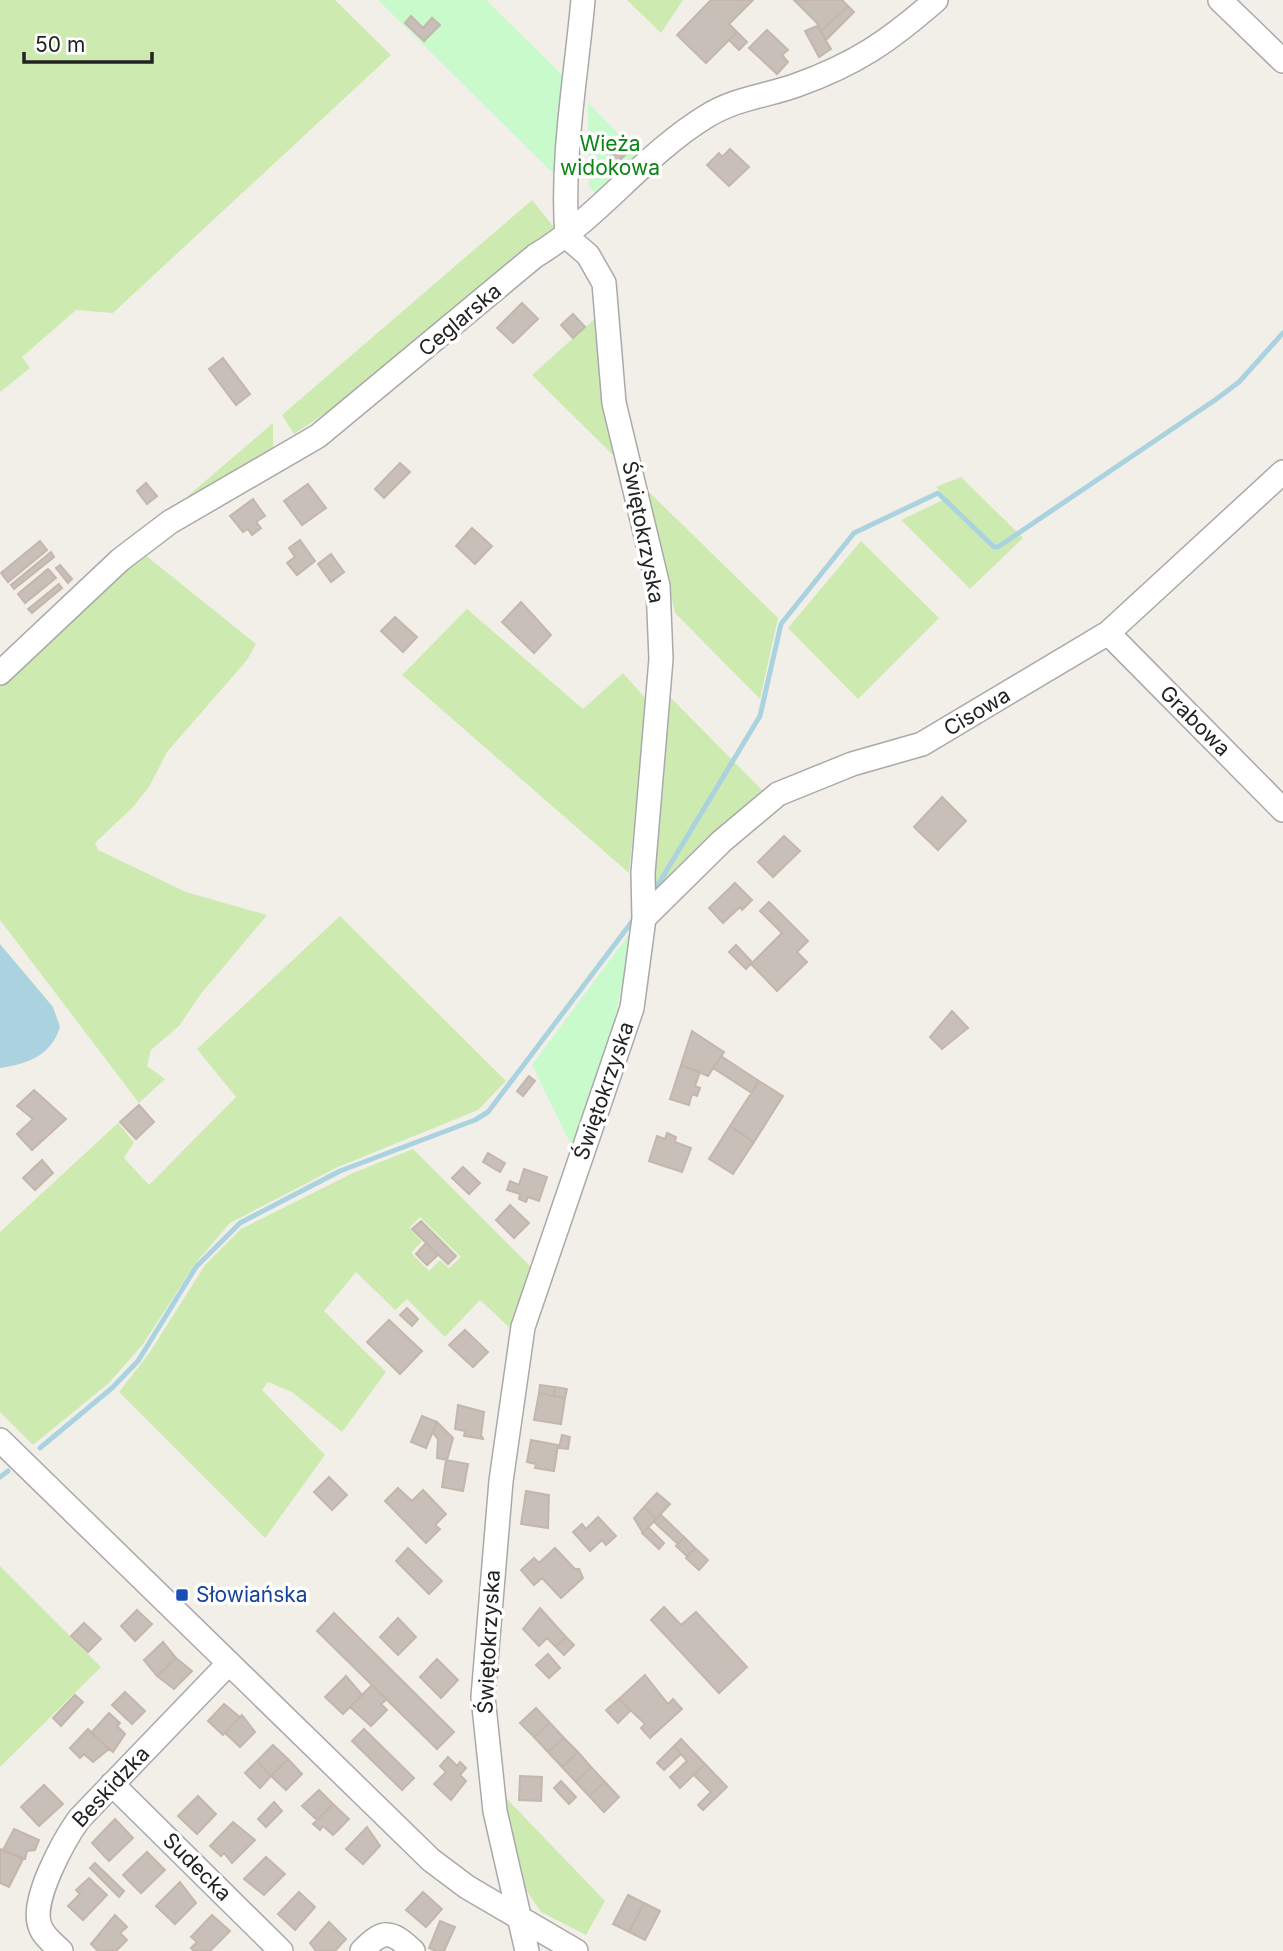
<svg xmlns="http://www.w3.org/2000/svg" width="1283" height="1951" viewBox="0 0 1283 1951" font-family="Inter,sans-serif">
	<rect width="100%" height="100%" fill="#f2efe9"/>
	<path fill="#cdebb0" fill-rule="evenodd" d="M0 0H335L391 55 113 313 76 310 22 357 30 368 0 392Z
		M627 0H683L661 33Z
		M532 200 554 227 365 387 294 434 282 415Z
		M601 313 617 459 532 375Z
		M273 423V448L264 460 191 503 188 496Z
		M961 477 1023 538 970 589 901 520 947 498 936 487Z
		M648 491 778 618 760 699 675 613Z
		M861 541 939 618 858 699 788 628Z
		M144 554 256 644 247 660 167 752 149 787 133 807 95 843 98 850 186 892 267 915 200 995 179 1026 151 1050 147 1066 165 1079 139 1103 0 920V683Z
		M467 609 583 709 623 673 647 700 629 873 402 675Z
		M669 696 765 793 661 892 651 884Z
		M340 916 506 1081 478 1110 338 1167 230 1223 195 1264 143 1344 109 1383 33 1445 0 1412V1232L118 1123 134 1142 124 1158 149 1185 236 1097 197 1049Z
		M413 1149 530 1266 511 1329 480 1300 445 1337 407 1299 395 1310 356 1272 324 1311 386 1372 342 1432 292 1392 268 1382 262 1390 325 1455 265 1538 119 1392 150 1352 205 1265 241 1229 353 1173ZM420 1217 461 1257 449 1268 440 1260 429 1271 411 1253 422 1241 409 1228Z
		M0 1566 101 1667 0 1767Z
		M505 1797 605 1901 586 1935 541 1912 526 1890Z"/>
	<path fill="#c8facc" d="M378 0H486L565 78 558 178Z
		M588 103 641 157 598 195 589 187Z
		M633 929 611 1039 573 1149 532 1065Z"/>
	<path fill="#aad3df" d="M0 944 53 1007 60 1027C51 1056 27 1064 0 1068Z"/>
	<g fill="none" stroke-linecap="round" stroke-linejoin="round">
		<path stroke="#aad3df" stroke-width="5" d="M656 888 760 716 781 624 854 533 938 493 994 547H998L1215 400 1239 382 1283 333
			M40 1448 112 1388 138 1361 196 1267 240 1223 340 1171 475 1120 488 1112 634 919
			M0 1477 8 1471"/>
	</g>
	<path fill="#c7bfb8" stroke="#c4b6ab" stroke-width="2" d="M711 0H753L729 24 737 32 706 63 677 35Z
		M794 0H842L848 6 821 31 817 23Z
		M848 6 854 12 826 40 821 31Z
		M411 16 423 28 432 18 440 25 424 41 405 23Z
		M817 26 831 49 819 57 805 31Z
		M767 30 788 50 782 55 788 62 777 74 749 48Z
		M737 32 747 42 739 50 729 40Z
		M619 146 627 153 616 164 609 157Z
		M730 149 749 167 729 186 707 165 719 153 722 157Z
		M522 303 538 319 513 343 497 328Z
		M573 314 585 327 573 338 561 325Z
		M223 358 250 394 236 405 209 369Z
		M400 463 410 472 384 498 375 489Z
		M146 483 157 496 147 504 137 491Z
		M308 484 326 508 302 525 284 501Z
		M253 499 265 516 256 522 261 528 252 535 248 529 243 532 230 516Z
		M472 528 492 546 475 564 456 546Z
		M300 540 315 561 297 575 287 563 295 557 289 548Z
		M40 541 47 550 8 582 1 573Z
		M51 552 54 557 14 589 11 585Z
		M331 554 344 572 331 582 318 564Z
		M60 565 72 579 68 583 56 568Z
		M48 569 56 578 25 603 18 594Z
		M59 584 62 588 32 613 28 609Z
		M521 602 551 635 534 653 502 622Z
		M395 617 417 637 403 652 381 631Z
		M942 797 966 821 938 850 914 827Z
		M784 836 800 851 773 877 758 862Z
		M735 883 752 900 742 910 740 907 723 923 709 908Z
		M769 902 808 941 797 952 807 962 777 991 751 964 782 933 760 911Z
		M736 945 752 962 746 969 729 952Z
		M952 1011 968 1028 942 1049 930 1037Z
		M692 1031 724 1052 708 1076 681 1065Z
		M721 1056 759 1081 752 1093 713 1068Z
		M681 1065 700 1072 695 1086 700 1088 697 1096 692 1094 689 1105 670 1099Z
		M529 1076 535 1081 523 1096 517 1091Z
		M759 1081 783 1096 754 1142 730 1126Z
		M34 1090 66 1119 32 1150 17 1134 33 1119 17 1106Z
		M139 1105 154 1122 136 1139 120 1122Z
		M730 1126 754 1142 733 1174 709 1159Z
		M667 1133 676 1137 675 1142 691 1148 682 1172 649 1161 657 1136 665 1139Z
		M488 1153 505 1163 500 1172 483 1162Z
		M42 1160 53 1173 35 1190 23 1178Z
		M463 1167 480 1183 469 1194 452 1178Z
		M524 1169 547 1177 539 1201 528 1197 526 1202 519 1199 520 1194 507 1190 510 1181 519 1185Z
		M510 1205 529 1223 514 1238 496 1220Z
		M421 1221 456 1256 448 1264 412 1229Z
		M426 1243 438 1255 427 1265 416 1254Z
		M407 1308 418 1319 412 1326 400 1315Z
		M389 1320 422 1351 400 1374 367 1342Z
		M465 1330 488 1352 473 1367 449 1345Z
		M540 1385 555 1387 554 1396 539 1393Z
		M555 1387 567 1389 565 1398 554 1396Z
		M539 1393 565 1398 561 1424 534 1420Z
		M458 1405 484 1412 481 1435 483 1439 464 1436 465 1431 455 1429Z
		M422 1416 437 1422 426 1448 411 1442Z
		M437 1422 453 1438 447 1460 437 1458 438 1439 433 1433Z
		M562 1435 570 1437 568 1449 559 1448Z
		M531 1440 558 1445 554 1471 535 1468 536 1464 527 1462Z
		M446 1460 468 1464 463 1491 442 1487Z
		M329 1477 347 1495 332 1510 314 1492Z
		M398 1488 412 1501 423 1490 446 1514 435 1525 440 1529 426 1543 385 1501Z
		M526 1491 549 1495 548 1528 521 1524Z
		M657 1493 670 1504 656 1519 644 1507Z
		M644 1507 656 1519 643 1533 634 1518Z
		M660 1514 684 1537 678 1544 654 1522Z
		M598 1517 616 1536 606 1545 602 1540 590 1551 573 1532 582 1524 586 1529Z
		M648 1527 664 1543 659 1549 642 1533Z
		M684 1537 695 1548 687 1556 676 1546Z
		M408 1548 442 1581 429 1594 396 1561Z
		M555 1548 575 1569H579L583 1578 561 1598 542 1578 534 1585 521 1570 534 1558 539 1563Z
		M695 1548 708 1560 699 1570 686 1558Z
		M664 1607 681 1625 696 1612 747 1667 719 1693 651 1620Z
		M540 1608 566 1637 556 1647 547 1638 539 1646 523 1629Z
		M137 1610 152 1624 135 1641 121 1626Z
		M334 1613 454 1732 437 1749 317 1631Z
		M398 1618 416 1637 398 1655 380 1637Z
		M84 1623 101 1639 88 1652 71 1636Z
		M566 1637 574 1645 564 1655 556 1647Z
		M163 1642 176 1658 157 1676 144 1660Z
		M548 1654 560 1668 549 1678 536 1665Z
		M176 1658 192 1671 174 1689 157 1676Z
		M437 1659 458 1680 441 1698 420 1677Z
		M645 1675 668 1704 673 1699 682 1709 650 1738 641 1728 645 1724 619 1699Z
		M346 1676 362 1695 343 1714 325 1697Z
		M372 1685 387 1699 381 1704 387 1710 371 1726 350 1707Z
		M125 1692 145 1711 132 1724 112 1705Z
		M75 1695 83 1702 61 1726 53 1718Z
		M619 1699 630 1711 618 1723 606 1710Z
		M224 1704 240 1717 223 1735 208 1721Z
		M536 1708 550 1723 534 1737 520 1723Z
		M109 1713 120 1723 117 1726 125 1734 113 1752 91 1733Z
		M242 1715 255 1732 240 1747 225 1733Z
		M550 1723 564 1738 548 1752 534 1737Z
		M88 1729 109 1749 93 1762 84 1754 80 1758 70 1748Z
		M364 1729 414 1778 402 1790 352 1741Z
		M564 1738 578 1752 562 1767 548 1752Z
		M681 1739 705 1764 680 1788 670 1777 687 1761 674 1746Z
		M273 1745 288 1759 271 1776 257 1761Z
		M674 1746 681 1754 664 1770 657 1763Z
		M578 1752 591 1767 576 1782 562 1767Z
		M448 1757 457 1766 460 1762 466 1768 460 1775 466 1781 451 1800 434 1784 446 1772 440 1766Z
		M288 1759 302 1774 286 1790 271 1776Z
		M257 1761 271 1776 260 1788 245 1773Z
		M705 1764 727 1787 703 1810 698 1805 711 1792 694 1775Z
		M591 1767 605 1782 589 1796 576 1782Z
		M520 1776 542 1777 541 1801 519 1800Z
		M561 1781 576 1797 569 1804 554 1788Z
		M605 1782 619 1797 604 1812 589 1796Z
		M44 1785 63 1804 39 1826 21 1807Z
		M319 1790 333 1804 317 1820 302 1806Z
		M198 1796 216 1814 197 1834 178 1816Z
		M274 1802 282 1811 266 1827 258 1819Z
		M333 1804 349 1819 333 1835 323 1826 320 1830 313 1824Z
		M115 1819 133 1838 109 1861 92 1843Z
		M233 1822 255 1840 232 1863 224 1853 221 1856 210 1846Z
		M367 1827 380 1846 363 1864 346 1849Z
		M14 1829 39 1840 35 1850 27 1851 25 1859 3 1850Z
		M0 1849 23 1859 9 1887 0 1883Z
		M147 1852 165 1870 141 1893 123 1875Z
		M266 1857 285 1874 264 1895 244 1879Z
		M95 1863 124 1891 119 1897 90 1868Z
		M89 1878 107 1895 83 1920 68 1906 80 1894 76 1890Z
		M180 1882 196 1903 175 1924 156 1906Z
		M299 1892 315 1907 295 1930 278 1914Z
		M423 1892 442 1909 426 1927 406 1910Z
		M628 1895 644 1903 629 1932 613 1924Z
		M644 1903 660 1911 645 1940 629 1932Z
		M115 1915 127 1927 120 1933 127 1940 116 1951H98L91 1944Z
		M212 1915 230 1931 210 1951H194L191 1948 197 1942 191 1937Z
		M440 1921 455 1927 444 1951H436L429 1948Z
		M329 1922 346 1939 335 1951H316L310 1943Z"/>
	<g fill="none" stroke-linecap="round" stroke-linejoin="round">
		<g stroke="#a9a9a9" stroke-width="26">
			<path id="minor" d="M1220 0 1283 61
				M1108 633 1283 810
				M0 673 120 560 170 522 318 436 535 256C599 218 643 155 707 116 736 98 767 96 797 85 856 64 889 41 936 0
				M644 918 722 841 778 794 852 764 922 744 1108 633 1283 472
				M0 1440 431 1860 467 1887 576 1951
				M112 1784 281 1951
				M61 1951C54 1944 43 1936 40 1926 30 1901 64 1840 79 1819L229 1663
				M362 1951C383 1929 391 1930 413 1951
				M527 1951 495 1811 483 1697 501 1481 523 1327 632 1008 644 918 643 873 661 659 658 586 614 403 604 283 588 255 567 237C561 158 576 78 583 0"/>
		</g>
		<use href="#minor" stroke="#fff" stroke-width="23"/>
	</g>
	<rect fill="#1a4fb4" stroke="#fff" stroke-width="2.5" x="175" y="1588" width="14" height="14" rx="3.5"/>
	<g text-anchor="middle" stroke-width="7" stroke-linejoin="round" paint-order="stroke">
		<g font-size="21" fill="#0c8416" stroke="#fff">
			<text x="610" y="151">Wieża<tspan x="610" dy="24">widokowa</tspan></text>
		</g>
		<g font-size="21" fill="#222" stroke="#fff">
			<text transform="translate(460 320) rotate(-40)" y="7">Ceglarska</text>
			<text transform="translate(643 532) rotate(79)" y="7">Świętokrzyska</text>
			<text transform="translate(977 712) rotate(-31)" y="7">Cisowa</text>
			<text transform="translate(1195 721) rotate(45)" y="7">Grabowa</text>
			<text transform="translate(604 1091) rotate(-71)" y="7">Świętokrzyska</text>
			<text transform="translate(489 1642) rotate(-87)" y="7">Świętokrzyska</text>
			<text transform="translate(111 1787) rotate(-47)" y="7">Beskidzka</text>
			<text transform="translate(197 1867) rotate(45)" y="7">Sudecka</text>
		</g>
		<g font-size="21" fill="#164399" stroke="#fff" text-anchor="start">
			<text x="196" y="1602">Słowiańska</text>
		</g>
	</g>
	<path d="M24 52v10h128v-10" fill="none" stroke="#222222" stroke-width="3.5"/>
	<text x="35" y="52" font-size="21" fill="#222222" stroke="#ffffff" stroke-width="5" paint-order="stroke">50 m</text>
</svg>
